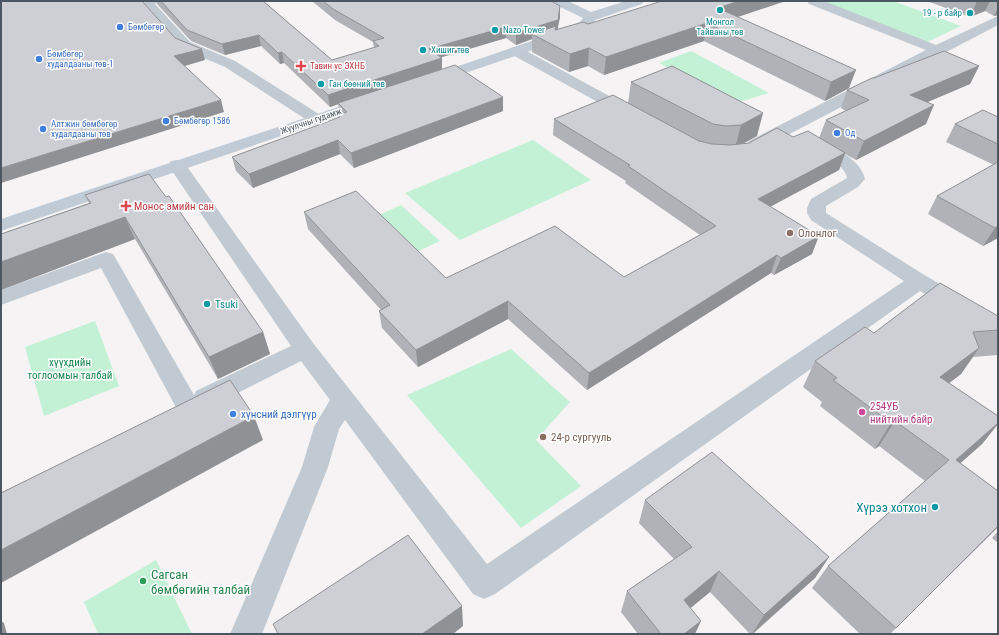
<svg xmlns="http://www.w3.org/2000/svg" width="999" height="635" viewBox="0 0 999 635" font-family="'Roboto Condensed',sans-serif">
	<rect width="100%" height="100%" fill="#f5f3f3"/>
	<path fill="#c3f1d5" d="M822 1H893L961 26 927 42Z
		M691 51 769 93 735 103 659 63Z
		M533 140 591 180 460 240 405 193Z
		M401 205 440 241 410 255 372 218Z
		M95 321 119 386 44 416 25 347Z
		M511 349 570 402 536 440 581 486 521 528 407 395Z
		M156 560 192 634H98L84 602Z"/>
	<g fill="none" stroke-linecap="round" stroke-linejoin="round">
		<path fill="#c1cad2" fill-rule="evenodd" d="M140 1H159L155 4 190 42 235 61 322 116 324 119 322 122 316 124 310 122 225 67 180 48 142 5Z
			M807 1H824L936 45 998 16V25L761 149 755 150 749 149 747 145 749 141 926 50 809 4Z
			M516 47 521 48 635 110 637 113 635 116 629 118 623 116 511 54 509 51 511 48Z
			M817 142C834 146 861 160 865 179L858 187 826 206V213L926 276 998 318V336L990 334 920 291 495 594 484 599 473 594 345 420 339 429 328 467 262 634H230L302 467 314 427 330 400 301 361 214 405 205 408 200 406 197 413 188 416 179 413 101 268 1 305V290L106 252 113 254 116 259 194 395 196 391 291 346 168 165 171 161 177 160 183 161 313 343 487 564 904 281 811 220 807 213V208L811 199 847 178C845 164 822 156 811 151L809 147 811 143Z"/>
		<path fill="#c1cbd6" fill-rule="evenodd" d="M552 1H568L591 12 626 1H644L642 4 595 20 590 28 580 34 439 82 434 83 429 82 427 79 429 76 570 28 580 22 583 18 554 4Z
			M368 97 373 99 376 102 373 105 1 231V219Z"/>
	</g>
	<path fill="#b0b2b7" d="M156 1H263L332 60 374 48 373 42 335 20 312 1H551L560 17 557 29 588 24 738 17 849 88 825 101 704 41 604 75 588 66 569 72 532 52V39L516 45 506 38 441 57 442 69 503 111 354 168 340 154 253 188 236 171 232 157 338 118V115L340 114 338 104 330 107 284 63 280 64 261 46 225 55 191 41 157 4Z
		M927 1H998V15L994 16 985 11 970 17Z
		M672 66 757 136 742 144 793 137 819 138 826 120 846 111 841 108 847 90 874 78 979 66 970 84 927 102 926 124 856 160 845 154 839 170 770 206 812 254 774 275 771 273 587 390 508 319 418 367 382 328 379 311 381 310 308 229 304 212 446 278 624 277 700 235 625 183 626 181 553 135 554 119 628 103 631 82Z
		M998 117V238L983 246 928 214 937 196 994 165 946 142 955 124Z
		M85 195 166 197 263 332 270 354 218 379 135 239 1 290V234L89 203Z
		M998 316V355L973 357 961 374 949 383 998 416V424L982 444 960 463 998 491V527L890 634H860L812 588 828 566 925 481 879 446 875 449 820 406 822 402 803 387 815 361 874 333Z
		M645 500 829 557 815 578 753 634H750L710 592 690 608 695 634H638L621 612 627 591 674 559 639 523Z
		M998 531V543L992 538Z"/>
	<path fill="#909195" d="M739 1H786L714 25 718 8Z
		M977 1H990L985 11 970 17Z
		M560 6V17L554 48 555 31 532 34V39L516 45V33Z
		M998 8V15L994 16Z
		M707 23 704 41 604 75 606 57Z
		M506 27V38L429 61V49Z
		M259 35 261 46 225 55 222 44Z
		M589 48 588 66 569 72 570 54Z
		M202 49 205 60 178 68 174 56Z
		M282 52 284 63 280 64 278 53Z
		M442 58V69L330 107 328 95Z
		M979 66 970 84 902 113 910 95Z
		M856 70 849 88 825 101 831 82Z
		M503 97V111L354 168 351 153Z
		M221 100 224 112 1 183V168Z
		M934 105 926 124 856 160 864 141Z
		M763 113 757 136 735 148 741 125Z
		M338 140 340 154 253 188 249 174Z
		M845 153 839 170 753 216 758 199Z
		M125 217 135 239 1 290V262Z
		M998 226V238L983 246 995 228Z
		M819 236 812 254 774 275 781 258Z
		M777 255 771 273 587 390 589 373Z
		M508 301V319L418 367 416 350Z
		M263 332 270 354 218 379 209 357Z
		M979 348 961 374 923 403 940 377Z
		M254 416 263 440 1 583V550Z
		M895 421 879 446 875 449 891 423Z
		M998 423V424L982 444 936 485 956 460Z
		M998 526V527L890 634Z
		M829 557 815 578 752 634 764 615Z
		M719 571 710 592 675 621 684 600Z
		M462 606 463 626 453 634H422Z
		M1 621 4 623 7 634H1Z
		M701 621 695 634H684Z"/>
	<path fill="#cdcfd5" stroke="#909195" d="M1 1H142L175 38 202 49 174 56 221 100 1 168Z
		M161 1H263L332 60 379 46 373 41 384 38 333 9 323 1H551L560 6 558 20 516 33 506 27 429 49 442 58 328 95 282 52 278 53 259 35 222 44 187 30Z
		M662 1H739L718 8 856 70 831 82 707 23 606 57 589 48 570 54 532 34 556 26 555 30 583 22 588 24Z
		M944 51 979 66 910 95 934 105 864 141 826 120 869 100 847 90 872 78H874Z
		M455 65 503 97 351 153 338 140 249 174 232 157 340 117 338 115 347 112 338 103Z
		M672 66 763 113 741 125 726 126 713 124 631 82Z
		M613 95 699 141 712 144 730 145 749 143 777 128 793 137 808 131 845 153 758 199 819 236 781 258 777 255 589 373 508 301 416 350 379 311 390 305 304 212 356 191 446 278 555 226 624 277 716 226 628 166 630 165 554 119Z
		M983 110 998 117V144L955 124Z
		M998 162V226L995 228 937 196Z
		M149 174 166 197 169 196 263 332 209 357 125 217 1 262V234L91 203 85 195Z
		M940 283 998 316V330L973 332 979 348 940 377 998 416V423L956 460 998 491V526L896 628 828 566 949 460 895 421 891 423 833 380 837 378 815 361 865 327 874 333Z
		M230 380 254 416 1 550V493Z
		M712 452 829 557 764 615 719 571 684 600 701 621 684 634H661L627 591 692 547 645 500Z
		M408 535 462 606 422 634H278L273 624Z"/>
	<g fill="#0f9aa8" stroke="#fff" stroke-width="1.5">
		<circle cx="720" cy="10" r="4"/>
		<circle cx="970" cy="13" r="4"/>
		<circle cx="495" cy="30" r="4"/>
		<circle cx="423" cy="50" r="4"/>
		<circle cx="321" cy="84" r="4"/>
		<circle cx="207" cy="304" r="4"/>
		<circle cx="935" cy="507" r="4"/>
	</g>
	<g fill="#3f7fe0" stroke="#fff" stroke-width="1.5">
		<circle cx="120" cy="27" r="4"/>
		<circle cx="39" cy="59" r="4"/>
		<circle cx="166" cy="121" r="4"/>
		<circle cx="43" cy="129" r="4"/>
		<circle cx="837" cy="133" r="4"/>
		<circle cx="233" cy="414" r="4"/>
	</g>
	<g fill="#e0444e" stroke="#fff" stroke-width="1.5">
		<path d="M299 60h4v4h4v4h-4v4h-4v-4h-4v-4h4z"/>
		<path d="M124 200h4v4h4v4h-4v4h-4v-4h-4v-4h4z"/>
	</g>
	<g fill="#8d6e63" stroke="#fff" stroke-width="1.5">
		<circle cx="790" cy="233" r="4"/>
		<circle cx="543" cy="437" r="4"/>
	</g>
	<circle fill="#d1479c" stroke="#fff" stroke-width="1.5" cx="862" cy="412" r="4"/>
	<circle fill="#2e9e5b" stroke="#fff" stroke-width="1.5" cx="143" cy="581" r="4"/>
	<g text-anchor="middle" stroke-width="3" stroke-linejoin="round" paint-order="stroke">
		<g font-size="9" fill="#0d838f" stroke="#fff" text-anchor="start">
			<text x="962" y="16" text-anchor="end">19 - р байр</text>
			<text x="720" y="25" text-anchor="middle">Монгол<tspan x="720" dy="10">Тайваны төв</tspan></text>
			<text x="503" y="33">Nazo Tower</text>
			<text x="431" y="53">Хишиг төв</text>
			<text x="329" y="87">Ган бөөний төв</text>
		</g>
		<g font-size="9" fill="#366cbe" stroke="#fff" text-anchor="start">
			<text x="128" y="30">Бөмбөгөр</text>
			<text x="47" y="57">Бөмбөгөр<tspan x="47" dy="10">худалдааны төв-1</tspan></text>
			<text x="174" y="124">Бөмбөгөр 1586</text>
			<text x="51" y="127">Алтжин бөмбөгөр<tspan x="51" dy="10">худалдааны төв</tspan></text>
			<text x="845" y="136">Од</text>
		</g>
		<g font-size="9" fill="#be3a42" stroke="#fff" text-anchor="start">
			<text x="310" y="69">Тавин ус ЭХНБ</text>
		</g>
		<g font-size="9" fill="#4a5661" stroke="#fff">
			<text transform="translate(311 121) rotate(-19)" y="3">Жуулчны гудамж</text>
		</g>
		<g font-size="11" fill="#be3a42" stroke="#fff" text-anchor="start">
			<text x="134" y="210">Монос эмийн сан</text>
		</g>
		<g font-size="11" fill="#785e54" stroke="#fff" text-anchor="start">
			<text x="798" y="237">Олонлог</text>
			<text x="551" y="441">24-р сургууль</text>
		</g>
		<g font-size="11" fill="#0d838f" stroke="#fff" text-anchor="start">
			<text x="215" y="308">Tsuki</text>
		</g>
		<g font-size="11" fill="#17864f" stroke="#fff">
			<text x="70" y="366">хүүхдийн<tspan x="70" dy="13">тоглоомын талбай</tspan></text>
		</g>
		<g font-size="11" fill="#b23c85" stroke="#fff" text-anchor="start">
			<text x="870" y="410">254УБ<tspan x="870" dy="13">нийтийн байр</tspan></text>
		</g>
		<g font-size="11" fill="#366cbe" stroke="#fff" text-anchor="start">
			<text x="241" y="418">хүнсний дэлгүүр</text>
		</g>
		<g font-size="13" fill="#0d838f" stroke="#fff" text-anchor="end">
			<text x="927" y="512">Хүрээ хотхон</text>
		</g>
		<g font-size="13" fill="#27864d" stroke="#fff" text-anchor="start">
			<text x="151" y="579">Сагсан<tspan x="151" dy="15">бөмбөгийн талбай</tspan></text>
		</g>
	</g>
	<rect width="999" height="635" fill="none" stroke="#4a5661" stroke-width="4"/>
</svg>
